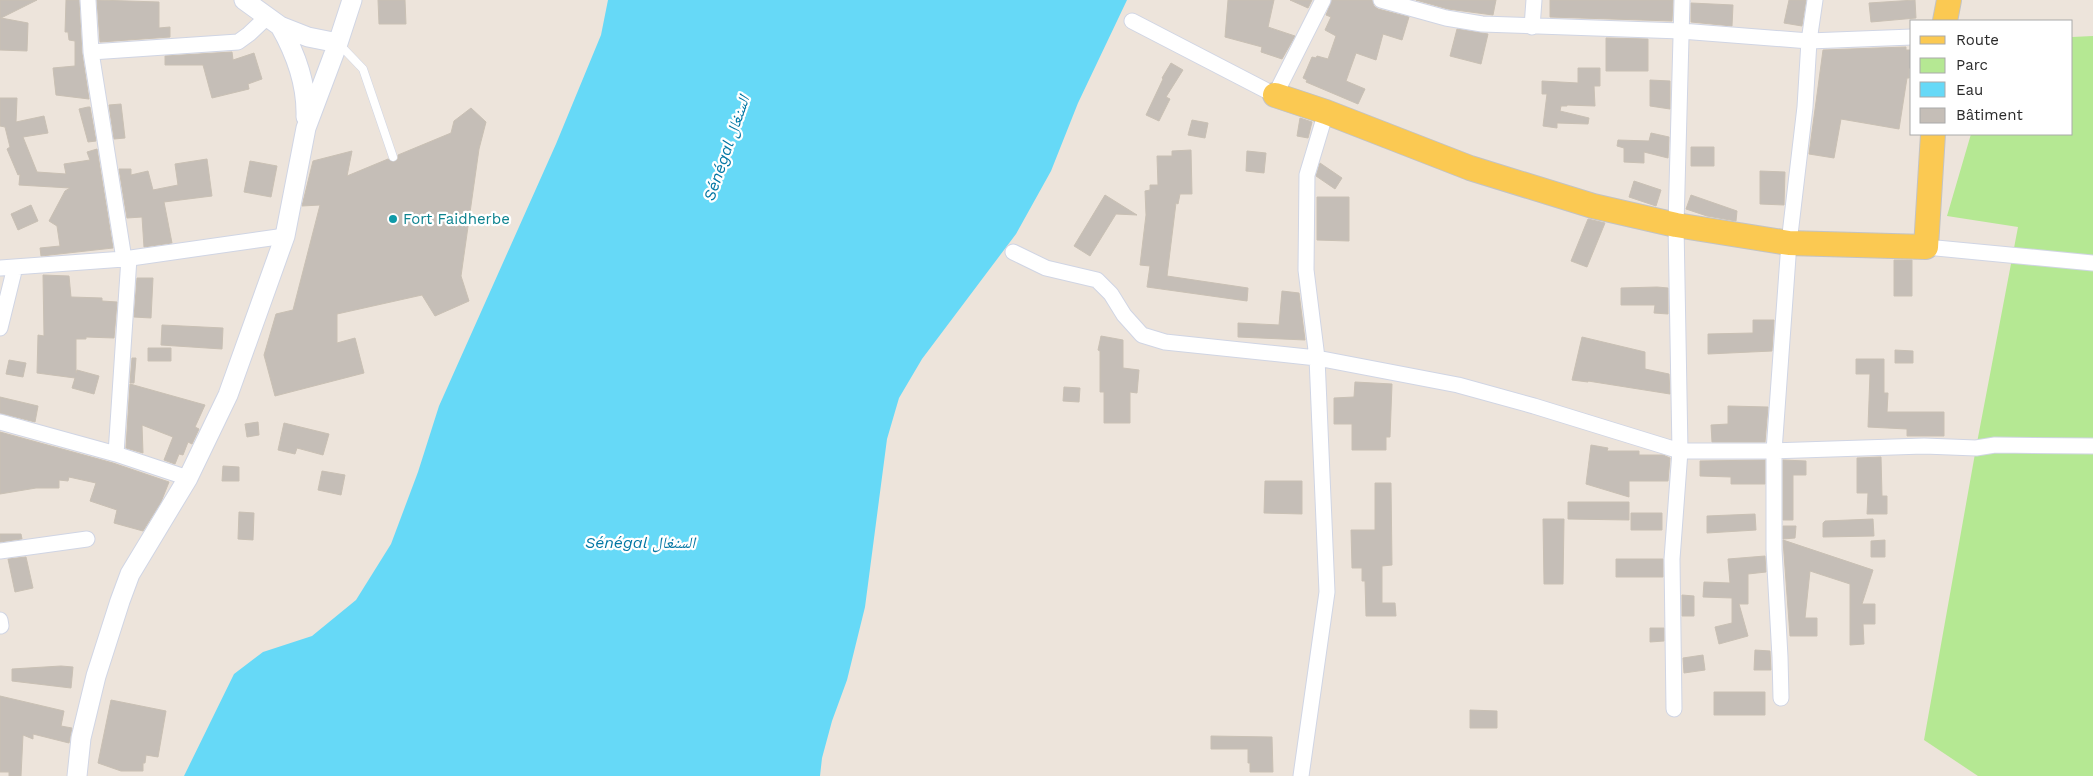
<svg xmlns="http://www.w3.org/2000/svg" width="2093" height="776" viewBox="0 0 2093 776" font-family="'Work Sans','Noto Naskh Arabic',sans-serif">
	<rect width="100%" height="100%" fill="#ede4db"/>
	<path fill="#b5e893" d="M2093 36V776H1978L1924 740 1976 448 2018 227 1947 216 1971 134H2072V37Z"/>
	<path fill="#66d9f7" d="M608 0H1127L1078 103 1051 171 1016 234 922 359 899 398 887 439 865 607 847 680 832 721 822 758 820 776H184L234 674 263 652 312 636 356 600 391 544 418 472 439 406 556 144 601 35Z"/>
	<path fill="#c5beb7" stroke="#c9c0b4" d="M0 0H37L1 18 28 23 27 51 0 50Z
		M66 0H79L82 53 89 99 56 95 53 68 75 66V41L69 40 68 32H65Z
		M97 0 159 2V28L170 27V37L100 42Z
		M378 0H405L406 24H379Z
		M1228 0H1274L1268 27 1295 36 1282 59 1261 52 1262 47 1225 37Z
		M1290 0H1312L1308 8Z
		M1332 0H1372L1374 6 1378 9 1409 17 1402 40 1383 34 1376 60 1356 53 1346 81 1365 89 1358 104 1306 82 1307 80 1303 78 1312 57 1316 58 1317 56 1328 59 1336 36 1325 30 1331 17 1326 15Z
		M1416 0H1496L1493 15 1448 9Z
		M1550 0H1673L1672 21 1550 17Z
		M1789 0H1806L1802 26 1784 23Z
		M1915 0 1916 18 1871 22 1869 3Z
		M1691 3 1733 5 1732 26 1691 22Z
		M1457 29 1488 34 1481 64 1450 56Z
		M1606 38 1648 39V71H1606Z
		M1906 47V50H1911V68H1909V78H1907L1899 129 1841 119 1834 158 1809 154 1823 50Z
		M232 52 233 60 254 53 262 79 248 84 249 89 212 98 203 65H165V56Z
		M1171 63 1183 70 1166 97 1170 99 1159 121 1146 115 1163 79 1162 78Z
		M1578 68H1600V86H1594L1595 106 1567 105V106H1561L1560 111 1589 118 1588 124 1557 123V128L1543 126 1547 94H1542V81L1578 83Z
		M1650 80 1670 81V109L1650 106Z
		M0 98H17L16 122 44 116 48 133 23 137 37 172 66 174 64 164 90 160 87 152 97 149 113 248 41 256 40 248 60 246 57 226 49 221 65 191 70 188 19 185 20 174 18 175 7 149 10 147 5 127 0 126Z
		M121 104 125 138 114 139 109 105Z
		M88 107H90L96 141 88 142 79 109Z
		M471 108 486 122 479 149 461 276 469 301 435 316 422 295 337 314V343L355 338 364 373 275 396 264 355 276 314 293 310 320 205 302 206 313 161 352 151 347 176 388 159 394 162 398 159V155L451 133 454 121Z
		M1300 118 1312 122 1308 138 1297 136Z
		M1192 120 1208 123 1205 138 1188 135Z
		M1651 133 1669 137 1668 158 1644 152V163L1624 162V148L1617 146 1618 140 1649 141Z
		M1691 147H1714V166H1691Z
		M1191 150 1192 194H1180L1178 204 1176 203 1167 276 1248 288 1247 301 1147 287 1150 266 1140 265 1146 215 1145 191 1150 190V185H1158L1157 156H1172V151Z
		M1247 151 1266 153 1264 173 1246 171Z
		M207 159 212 196 164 202 172 243 144 247 142 217 127 218 119 169H131V175L148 171 153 190 178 185 175 164Z
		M250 161 277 166 271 197 244 192Z
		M1320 163 1342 178 1335 189 1316 176Z
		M1760 171 1785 172 1784 205 1760 204Z
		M1634 181 1661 190 1656 206 1629 197Z
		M1105 195 1137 215 1116 214 1090 256 1074 246Z
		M1691 195 1737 211 1736 221 1707 216 1686 209Z
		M1317 197H1349V241L1317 240Z
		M31 205 38 221 18 230 11 214Z
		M1588 219 1605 223 1587 267 1571 261Z
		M1894 260H1912V296H1894Z
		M43 275 69 276 71 297 102 298V301L117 302 114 338 86 337V339H76V373L77 370 99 376 94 394 72 388 75 378 37 373 38 335 44 336Z
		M137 278H153L151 318 134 317Z
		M1657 287 1668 288V314L1654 313 1655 305H1621V288Z
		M1282 291 1299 293 1305 340 1238 337V323L1279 325Z
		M1753 320H1774L1772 351 1708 354V334L1753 333Z
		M162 325 223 328 222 349 161 345Z
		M1101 336 1123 340V368L1139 370 1137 393 1130 392V423H1104V392H1100V351L1098 350Z
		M1582 337 1645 352V369L1669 374 1670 394 1588 381V382L1572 380Z
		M148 348H171V361H148Z
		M1895 350 1913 351V363H1895Z
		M132 358H136L134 383H130Z
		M1856 359H1884V393H1888L1887 412H1944V436H1907V429L1868 427 1870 374H1856Z
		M9 360 26 363 23 377 6 374Z
		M1355 382 1392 384 1390 437H1386V450H1352V424H1334V398L1354 397Z
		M130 384 205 405 195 427 199 429 192 444 188 442 183 455 179 454 175 464 164 460 173 437 142 425 143 453 126 448Z
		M1064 387 1080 388 1079 402 1063 401Z
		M0 397 38 406 35 422 0 413Z
		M1728 406 1768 407 1765 442H1712L1711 425 1728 424Z
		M258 422 259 435 247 437 245 424Z
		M284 423 329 434 323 455 297 448 295 454 278 450Z
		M0 432 113 463 169 482 161 502 143 531 114 523 117 510 90 501 96 483 69 477 68 481 59 480V488H36L0 494Z
		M1591 445 1608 448 1607 451H1639V455H1663L1670 458 1668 481H1629V497L1586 484Z
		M1881 457 1882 496H1887V514H1867L1868 493H1857V458Z
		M1765 460V484H1731V477L1700 476V461Z
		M1783 460 1806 461V475H1793V520H1783Z
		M223 466 239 467V481H222Z
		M322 471 345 475 341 495 318 490Z
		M1265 481H1302V514L1264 513Z
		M1375 483H1391L1392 565 1382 566V603H1395L1396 616H1366L1365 581H1362V568H1352L1351 530H1375Z
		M1568 502H1629V520L1568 519Z
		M239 512 254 513 253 540 238 539Z
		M1631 513H1662V530H1631Z
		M1755 514 1756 530 1707 533V516Z
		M1543 519H1564L1563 584H1544Z
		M1873 519 1874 536 1823 537V523L1825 521Z
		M1783 526H1796L1795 538 1783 539Z
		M0 534H21L22 539 0 542Z
		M1783 540 1873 570 1862 604H1875V624H1863L1864 644 1850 645V584L1810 571 1805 618H1817V636H1790Z
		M1885 540V557H1871V541Z
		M1765 556 1766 572 1748 574V604H1739L1748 636 1719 644 1715 627 1732 623V598L1703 597 1704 582 1730 583 1728 559Z
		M26 557 33 588 15 592 8 559Z
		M1616 559H1663V577H1616Z
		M1682 595 1694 596V616H1682Z
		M1650 628H1664V641L1650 642Z
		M1755 650 1770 651 1771 670H1754Z
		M1703 655 1705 670 1684 673 1683 658Z
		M61 666 73 667 71 688 12 681V669Z
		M1714 692H1765V715H1714Z
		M0 696 64 711 61 726 72 728 69 743 33 734V739L23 735 21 776H9V772H0Z
		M111 700 166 711 158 757 146 755 145 763H143V771H121L98 763Z
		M1470 710 1497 711V728H1470Z
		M1211 736 1272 737 1273 772H1250V763H1248V749H1211Z"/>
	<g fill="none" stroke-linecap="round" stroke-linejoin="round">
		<g stroke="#d0d5e4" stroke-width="9">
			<path id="service" d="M340 45 363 69 393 157"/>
		</g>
		<g stroke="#d0d5e4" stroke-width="17">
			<path id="minor" d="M88 0 91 52 124 259
				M1381 0 1446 18 1482 24 1681 31 1809 41 1912 37
				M1132 21 1275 95 1323 0
				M1532 27 1534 0
				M91 52 238 42 249 34 267 17
				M1926 247 2093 263
				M1013 252 1046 268 1097 280 1111 294 1124 315 1142 335 1165 342 1317 358 1458 385 1534 406 1680 451H1774L1924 446 1976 448 1995 445 2093 446
				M0 268 124 259 285 236
				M0 328 15 267
				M0 422 116 454 188 478
				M116 454 129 258
				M0 551 87 539
				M0 620 1 626
				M1781 698 1780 657 1774 550V451L1789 243 1805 107 1809 41 1815 0
				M1674 709 1672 559 1680 451 1676 225 1682 0
				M1301 776 1327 592 1317 358 1306 270 1307 175 1326 112"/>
		</g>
		<g stroke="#d0d5e4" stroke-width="21">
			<path id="tertiary" d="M244 0 280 26 308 37 338 43
				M280 26C296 54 307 84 306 117
				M77 776 81 738 96 676 120 601 130 574 188 478 228 395 285 236 306 128 338 43 352 0"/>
		</g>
		<g stroke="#c3c3c3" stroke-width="26">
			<path id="primary" d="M1945 21 1949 0
				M1275 95 1326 112 1470 168 1593 206 1676 225 1789 243 1926 247 1933 134"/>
		</g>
		<use href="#service" stroke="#fff" stroke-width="8"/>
		<use href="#minor" stroke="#fff" stroke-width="15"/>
		<use href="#tertiary" stroke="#fff" stroke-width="19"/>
		<use href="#primary" stroke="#fbc952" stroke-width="24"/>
	</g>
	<circle fill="#0f9aa8" stroke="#fff" stroke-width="2" cx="393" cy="219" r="5"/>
	<g text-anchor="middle" stroke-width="4.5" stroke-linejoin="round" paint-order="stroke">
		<g font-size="15" fill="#0d838f" stroke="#fff" text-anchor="start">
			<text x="403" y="224">Fort Faidherbe</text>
		</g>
		<g font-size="16" font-style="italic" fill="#0377a4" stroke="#fff">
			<text transform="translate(726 148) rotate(-71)" y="6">Sénégal السنغال</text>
			<text x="640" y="548">Sénégal السنغال</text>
		</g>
	</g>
	<rect x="1910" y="20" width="162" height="115" fill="#ffffff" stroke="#aaaaaa"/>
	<rect x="1920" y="36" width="25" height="8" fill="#fbc952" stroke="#aaaaaa"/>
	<text x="1956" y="45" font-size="15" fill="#2a2a2a">Route</text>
	<rect x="1920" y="58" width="25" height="15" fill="#b5e893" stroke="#aaaaaa"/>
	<text x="1956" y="70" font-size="15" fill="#2a2a2a">Parc</text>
	<rect x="1920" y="82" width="25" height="15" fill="#66d9f7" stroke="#aaaaaa"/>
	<text x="1956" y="95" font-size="15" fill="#2a2a2a">Eau</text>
	<rect x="1920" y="108" width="25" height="15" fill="#c5beb7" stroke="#aaaaaa"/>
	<text x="1956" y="120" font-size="15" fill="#2a2a2a">Bâtiment</text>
</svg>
